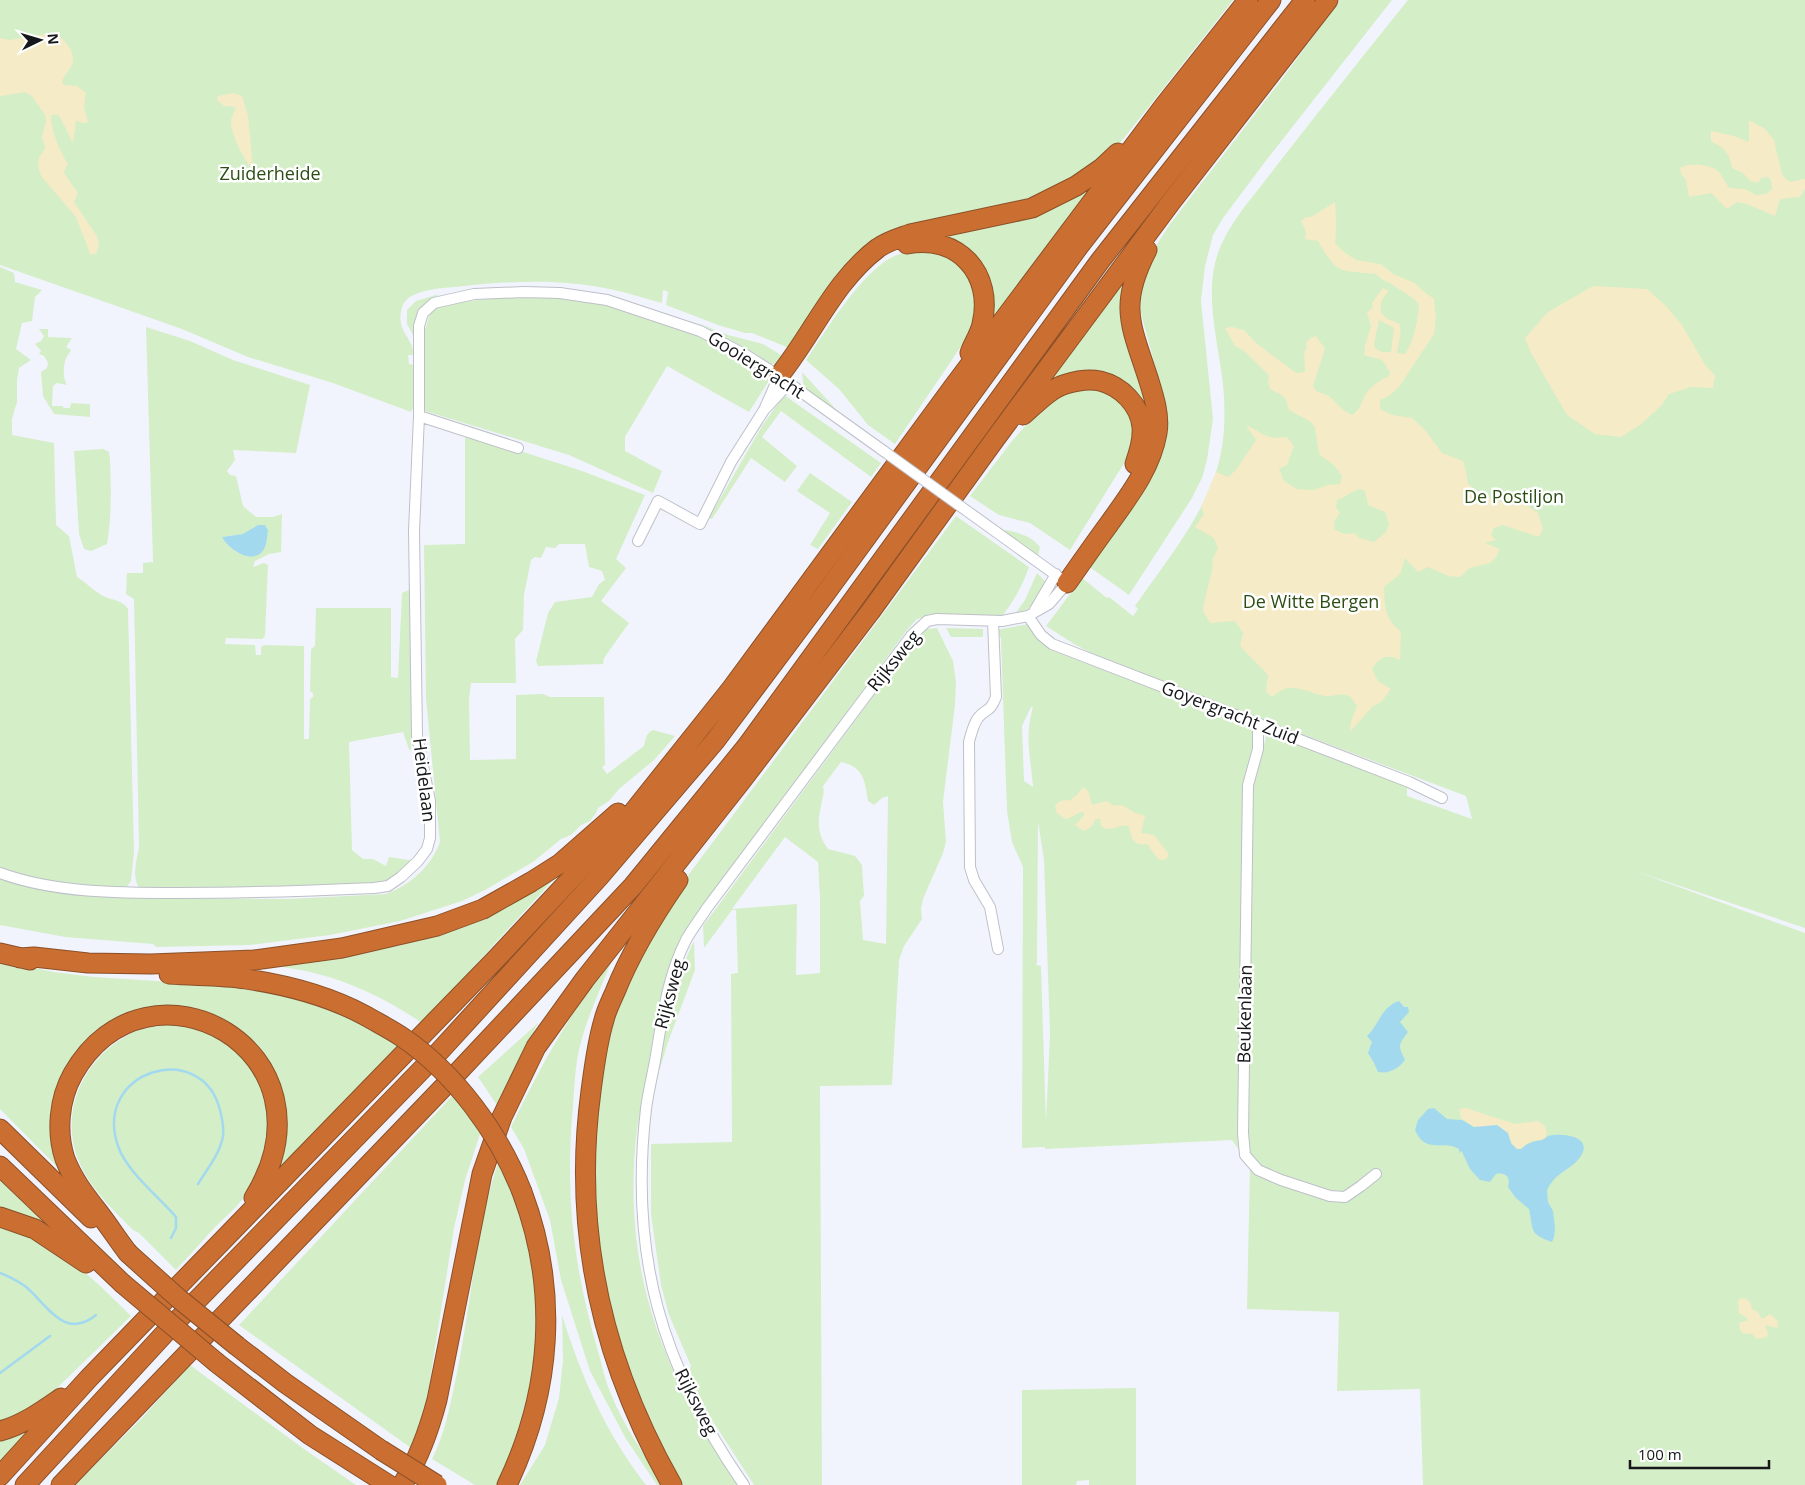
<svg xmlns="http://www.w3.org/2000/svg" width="1805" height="1485" viewBox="0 0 1805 1485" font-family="'Open Sans',sans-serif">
	<rect width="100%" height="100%" fill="#f2f4fd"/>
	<path fill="#d4eec7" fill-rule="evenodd" d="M0 0H1233L1113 152 1060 188 1015 205 896 234 789 348 752 333H745L718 325 666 305 668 292 663 290 662 303C646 299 630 293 614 290 562 278 507 281 455 287 441 288 409 290 403 305 393 331 415 338 413 355H408L409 364 414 365 416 410 412 409 411 412 333 383 248 357 182 329 0 265Z
		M1340 0H1392L1268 158 1223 218 1213 235 1205 266 1201 301 1213 419 1207 460 1202 478 1192 498 1129 595 1088 566 1130 507 1163 396 1141 313 1140 286 1147 260 1170 224 1282 79Z
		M1408 0H1805V928L1635 871 1805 933V1485H1423L1420 1389 1337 1391 1339 1312 1247 1309 1250 1166 1232 1140 1045 1149V1147L1022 1148 1023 867 1012 842 1007 811 1001 638 996 630 1029 624 1037 636 1051 650 1256 728 1254 741 1264 745 1267 732 1407 786V796L1472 819 1466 796 1101 658 1074 644 1046 626 1082 578 1107 598 1109 597 1133 616 1138 609 1135 606C1162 567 1198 523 1214 478 1225 449 1226 415 1223 385 1219 347 1207 306 1214 268 1221 230 1252 199 1274 169 1318 112 1363 56 1408 0ZM1031 707H1033C1024 737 1031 758 1033 787L1024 781 1022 726ZM1038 821 1044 860 1050 1033 1046 1123 1041 966 1036 965 1037 962Z
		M1106 168 981 335 987 299 935 234 966 227Z
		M917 249 952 256 972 278 977 305 972 326 966 339 895 444 868 425 839 389 806 360C827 329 854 284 884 262 894 255 905 252 917 249Z
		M0 267 14 273 15 282 42 290 35 297 32 321 22 323 16 349 31 360 19 368 17 381V402L12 419V435L54 443 56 525 69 536 77 577C85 582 92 589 100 594 109 601 121 598 128 609L134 852 131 881 126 888 63 883 41 880 0 869Z
		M1129 276 1153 421 1131 389 1046 386Z
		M439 294 425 305 415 339 407 324V310L416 301Z
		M567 296 647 313 710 340 744 360 770 379 749 412 667 366 625 437V451L662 471 653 493 569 455 425 411 424 333 430 314 435 308 454 303 503 297Z
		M698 323 728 335 763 344 786 358 777 364H770L756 354Z
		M146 327 190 341 233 360 310 385 296 453 233 450 235 460 227 471 230 475 236 476 243 506 256 517H273L282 514 281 552 269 554 255 561 253 567 264 563 268 565 265 636 262 639 226 638 225 644 255 645 256 655H261V647L264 645 304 646V739H309L310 699 313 697V693L310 691 311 649 315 646 316 608H391V677L398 678 402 593 411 589 414 731 410 752 403 732 349 742 352 850 363 859H373L386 866 389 857 416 861 395 877 382 883 258 888 140 889C131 878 137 859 139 846L134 599 126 594 127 573H143V563L153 562ZM261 525 267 527C268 537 260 547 255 556 241 556 230 550 222 537L244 534Z
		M39 329H48V337L72 338 66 347 71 350C69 354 66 357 65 361 63 369 63 378 67 385L57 383 53 386 52 406H62L64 408H70L71 403 90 404V417L54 414 43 396 41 372 47 368 48 363 44 356 39 354 41 351 35 344 41 341 44 336Z
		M802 372 843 417 804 390Z
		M1081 387 1114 392 1134 415V437L1126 460 1070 550 1030 523 999 515 970 496 1012 441 1033 417 1060 395Z
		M784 395 881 463 871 477 781 411 762 437 797 466 785 482 751 458 712 519 709 518 762 426Z
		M465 433 582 471 645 495 616 559 626 568 601 601 629 623 604 658 603 664 538 666 536 661 548 613 555 602 592 597 599 584 605 580 602 571 589 567 585 544H559L555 548 546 547 541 558 535 557 531 560 524 595 523 630 515 639 516 683H471L469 700 470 760 516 759V695L543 694 550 697H604L605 765 602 767 607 774 644 746C646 739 645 734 653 730L675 736 654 760 619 789 609 801 598 808 596 813 590 821 581 825 571 835 561 839 533 862 485 890 462 901 400 921 330 935 249 945 156 947 153 944 65 937 0 925V877L167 898 288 899 386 894C410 885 431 867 440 842L426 699 424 545 465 544Z
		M103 449 109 452 110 459C111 488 112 515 107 544L91 551 84 549 79 534 74 451Z
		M810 473 852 502 818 549 810 545 830 513 797 491Z
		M956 516 1029 567C1023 585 1014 600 1003 615H931L917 619 907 630 685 932C665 975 658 1021 649 1067 644 1094 637 1121 635 1149 625 1281 666 1378 739 1485H676L634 1402 589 1222 603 1024 669 901Z
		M1000 529C1015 532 1030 534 1040 547L1038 556Z
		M1037 573 1046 582C1041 598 1032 610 1015 614L1025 600Z
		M937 628 953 661 956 682 955 705 943 802 946 842 943 853 923 899 921 908 922 919 904 946 899 960 892 1085 820 1086 822 1485H754L705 1409 687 1374 691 1366 669 1315 661 1285 651 1214V1144L732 1142 731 974 738 973 736 910H732L704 948 703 926 918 636 926 629ZM841 762C864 767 865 781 868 801L874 805 882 798 888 796 886 944 863 940 860 901 864 896 862 865 855 856 828 849C818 836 817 823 821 806 822 799 825 794 823 786ZM785 837 818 862 820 899V973L796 975 797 904 732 909Z
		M946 628 983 629V637H951Z
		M555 878 422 1023C390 1001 352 982 314 973 300 969 286 968 272 965L399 946 485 916Z
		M694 941 695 970 668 1042 652 1094C662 1041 670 990 694 941Z
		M612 960C599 993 583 1025 577 1060 575 1074 574 1090 573 1105 565 1193 573 1266 598 1351 602 1365 605 1381 611 1394 624 1427 645 1456 665 1485H657L626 1439 590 1371 561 1280 550 1220 524 1149 511 1127C540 1068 570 1011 612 960Z
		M0 961 54 972 94 977 250 987 339 1008 400 1044 325 1126 269 1183 282 1134 249 1043 141 1013 62 1084 77 1187 0 1109Z
		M538 1023 523 1052 499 1108 478 1077Z
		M182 1024 226 1041 260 1077 271 1129 256 1183 236 1207 216 1226 176 1270 139 1233 133 1230C115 1212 96 1194 84 1172 55 1120 80 1060 130 1034 146 1026 166 1025 182 1024Z
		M453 1095 481 1131 465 1180 454 1228 425 1411 416 1439 411 1448 239 1325Z
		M498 1163 516 1196 527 1223 540 1313 532 1399 504 1473 497 1485H475L432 1459C445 1434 450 1405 456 1378 471 1306 475 1232 498 1163Z
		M0 1174 58 1237 0 1216Z
		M0 1228C54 1237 93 1279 131 1316L53 1392 11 1422 0 1424Z
		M562 1315C581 1376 606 1434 646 1485H520L545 1445 559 1398 563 1360Z
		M190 1365 304 1449 356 1485H75L141 1419Z
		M1136 1388V1485H1089V1480L1077 1481 1076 1485H1022V1390Z
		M48 1415 0 1468V1439Z"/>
	<path fill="#f5ebc6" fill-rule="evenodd" d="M46 34C50 35 54 35 58 36 66 40 75 53 73 62 71 70 64 73 62 83L65 85 77 86 86 93 84 107 88 122 84 123 76 121 73 143 59 115H51C51 133 60 149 68 165L66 167 64 173 78 193 74 202 97 236 99 245 96 254H90L89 251 76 217 41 176 38 167 39 158 45 148 42 137 46 121 45 115 32 96 25 92 0 96V38L10 40Z
		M234 93 242 96 248 115 253 169C244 161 231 134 231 122 231 116 235 112 236 107L224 106 217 100 218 96Z
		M1749 120 1765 129 1774 140 1782 174 1788 181C1797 183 1798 179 1805 179V189L1800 197 1780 199 1775 216 1747 204 1737 202 1727 209 1711 193 1689 197 1686 180 1681 174 1680 168C1688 162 1710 164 1718 171 1722 175 1726 183 1729 188L1745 189 1756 195 1766 194 1772 189 1771 181 1768 177 1761 178 1758 183 1750 181 1743 173 1732 168C1729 152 1725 149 1711 141V131L1734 136 1749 142Z
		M1335 202C1336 216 1337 229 1335 243L1344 252 1356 260 1381 264 1393 274 1415 283 1423 291 1434 299 1436 317 1434 334 1399 387 1389 396 1380 400V409L1392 415 1412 418 1425 430 1442 453 1463 461 1466 471 1468 484 1485 497 1502 502 1523 503 1538 513 1543 529 1539 537 1503 525 1494 528 1491 535 1496 540 1485 543 1500 549 1496 557 1490 563 1470 568 1460 577 1448 576 1428 567 1418 572 1405 558 1400 574 1384 587C1385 607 1385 619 1401 632L1400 660C1387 654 1380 656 1372 669L1378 681 1391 689 1381 702 1373 706 1350 732 1351 722 1357 706C1354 702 1352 698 1349 696 1341 692 1334 697 1325 696 1314 694 1301 687 1290 688 1283 688 1277 693 1272 697L1266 691 1268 675 1240 646 1243 633 1235 621 1210 623 1203 611 1204 603 1212 570 1213 558 1218 548 1214 538 1195 527 1204 514 1201 507 1216 472 1228 477 1236 470 1256 440 1246 425C1265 434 1265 440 1287 437L1294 446 1287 465 1279 469 1284 481 1297 489 1313 490 1328 485 1340 484 1342 476 1335 466 1319 454 1315 428 1311 422 1289 410C1285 393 1284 397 1270 389L1268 383 1269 375 1243 350 1235 346 1225 328 1232 327 1244 330 1256 343 1296 373 1305 372 1304 353 1307 347 1306 343 1310 338 1316 336 1325 349 1313 386 1316 391 1329 396 1343 410 1352 415C1360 411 1362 400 1367 392 1373 385 1380 380 1389 376L1390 372C1380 354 1380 361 1364 355L1365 346 1371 326 1367 313 1373 307 1372 303 1383 288 1389 291C1380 300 1375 313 1390 320 1394 322 1396 321 1400 325 1402 334 1398 343 1397 353L1405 354C1414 340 1418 321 1419 304 1411 296 1402 291 1393 285 1386 280 1383 282 1376 274 1340 270 1338 276 1318 241L1305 239 1306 232 1301 221 1306 217H1311ZM1379 320 1394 328 1391 352H1382L1375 348 1374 344ZM1360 489 1365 491 1368 505 1385 512 1389 525 1386 532 1374 542 1359 538 1355 533 1344 534 1335 530 1334 521 1340 513 1336 507 1337 500C1347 497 1351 491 1360 489Z
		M1593 286 1647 289 1666 306 1682 325 1704 363 1715 376 1713 388 1691 387 1669 394 1662 405 1640 425 1621 437 1595 434 1567 415 1531 353 1525 338 1548 312Z
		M1083 787 1088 791 1092 805 1107 801 1114 806C1123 804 1126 807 1133 812 1137 814 1141 814 1145 816L1141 833 1154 835 1168 853V857L1164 860 1158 859 1147 844C1133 846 1131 839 1129 826 1118 823 1111 834 1101 826L1100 819H1096L1091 827 1084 831 1075 825 1084 815V812C1076 812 1072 819 1065 819L1057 813 1055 807C1059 799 1062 801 1070 800L1076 796Z
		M1466 1108 1515 1124 1538 1121 1545 1126 1547 1132 1545 1139 1532 1141 1521 1149H1517L1512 1145 1511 1140 1474 1127 1461 1118 1459 1109Z
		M1743 1298C1750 1300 1751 1302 1752 1309L1758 1312 1762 1319 1770 1314 1778 1321 1777 1328 1765 1325 1768 1333 1767 1337 1757 1339 1752 1334 1742 1333 1740 1329 1739 1323 1748 1320 1747 1318 1739 1313 1738 1300Z"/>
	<path fill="#a3d9ee" d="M258 525H265L268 530C267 536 267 544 264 549 254 567 228 549 222 537L243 534Z
		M1399 1001 1404 1007H1408L1409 1012 1400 1022 1408 1032C1398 1045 1398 1046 1405 1060 1398 1069 1389 1074 1378 1072L1374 1063 1368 1053 1372 1042 1367 1036C1379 1025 1381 1007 1399 1001Z
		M1434 1108 1447 1119 1462 1120 1474 1127 1497 1125 1508 1133 1511 1143 1517 1149H1521C1528 1142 1533 1142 1542 1140 1546 1138 1548 1135 1553 1135 1563 1134 1591 1136 1582 1154 1577 1164 1567 1168 1559 1175 1553 1179 1550 1185 1547 1190L1548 1202 1553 1211 1555 1227 1554 1237 1552 1242C1528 1233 1534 1231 1529 1209L1516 1198 1508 1187C1511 1178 1506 1172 1496 1174L1490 1182 1480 1180 1470 1169 1462 1152 1460 1151 1459 1154V1149C1442 1139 1426 1155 1415 1130L1418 1120 1428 1109Z"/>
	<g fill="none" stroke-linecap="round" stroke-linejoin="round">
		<path stroke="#a3d9ee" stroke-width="2.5" d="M171 1238 176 1228V1217C158 1196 127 1172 118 1146 92 1070 202 1038 220 1110 222 1118 224 1128 223 1136 220 1154 207 1169 198 1184
			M0 1273C9 1276 17 1281 25 1286 47 1304 64 1341 96 1315
			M0 1373 50 1336"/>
		<g stroke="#bec0c9" stroke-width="12">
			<path id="street" d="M766 408 789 383
				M419 416 518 448
				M638 541 658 501 700 524 731 462 764 410 779 376
				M1035 610 1056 574
				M1028 616 1041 635 1052 644 1409 782 1442 798
				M993 621 996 697C990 713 986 708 978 718 973 725 971 734 969 742L970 867 974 880 990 907 998 949
				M1258 723V749L1248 785 1243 1133 1245 1155 1258 1170 1281 1180 1330 1196 1345 1197 1361 1186 1376 1174
				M0 873C54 893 120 893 177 893 243 893 308 891 374 888L388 886 401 877 418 861 427 849 430 838V801L417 736 414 531 419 416V326L423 313 434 303 474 294 524 292 560 293 607 300 700 331 746 355 779 376 885 452
				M744 1485C661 1366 629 1254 646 1109 648 1093 652 1077 655 1061 662 1020 667 977 686 940 692 929 700 919 707 908L911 636 927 621 937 619 1002 621 1028 616 1049 604 1067 583 967 511"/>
		</g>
		<g stroke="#8b5029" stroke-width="21">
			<path id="highway" d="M907 244C958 234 994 274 982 324 980 334 973 344 970 353
				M779 376C813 334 834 281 878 248 888 241 899 238 910 234L1032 208 1076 186 1102 168 1118 153
				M1023 415C1036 404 1049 389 1066 384 1076 381 1090 379 1100 381 1121 386 1140 405 1142 427 1143 440 1139 452 1135 464
				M1067 583C1081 563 1095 543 1109 524 1129 496 1151 468 1157 433 1160 416 1154 397 1149 381 1131 325 1118 306 1147 250
				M0 953 30 960
				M20 958 34 957 88 963 151 964 254 960 342 948 437 926 483 909 531 882 561 863 618 813
				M169 974C195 976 221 975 246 979 287 985 329 996 366 1016
				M0 1129 91 1218
				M0 1166 122 1283
				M0 1217 35 1229 86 1263
				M128 1253C118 1240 109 1226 99 1213 86 1196 73 1180 65 1159 56 1132 59 1099 73 1074 148 943 344 1051 254 1198
				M237 1346 285 1383 381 1450
				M217 1363 310 1435 389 1485
				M0 1431C23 1425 42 1411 61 1398
				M0 1476 89 1378 496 959 630 816 732 688 954 386 1164 106 1248 0
				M25 1485 166 1332 437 1054 599 877 715 741 825 594 1079 246 1271 0
				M61 1485 459 1071 633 886 747 746 1100 261 1305 0
				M402 1485C419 1459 429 1430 437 1400L482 1174 502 1117 536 1047 585 979 742 780 870 612 995 439 1171 202 1328 0
				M507 1485C552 1391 559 1290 522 1192
				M672 1485C602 1362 572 1232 591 1091 594 1068 597 1043 604 1020 606 1011 611 1001 615 992 631 952 653 916 678 880"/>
		</g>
		<use href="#street" stroke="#fff" stroke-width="10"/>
		<use href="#highway" stroke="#ca6f31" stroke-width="19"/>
		<g stroke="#bec0c9" stroke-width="12" stroke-linecap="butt">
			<path id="street-bridge" d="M885 452 967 511"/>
		</g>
		<g stroke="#8b5029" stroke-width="21" stroke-linecap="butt">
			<path id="highway-bridge" d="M366 1016C378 1023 390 1029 402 1037 455 1073 499 1133 522 1192
				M128 1253 178 1298 237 1346
				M122 1283 217 1363
				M381 1450 437 1485"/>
		</g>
		<use href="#street-bridge" stroke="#fff" stroke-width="10"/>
		<use href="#highway-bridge" stroke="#ca6f31" stroke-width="19"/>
	</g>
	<g text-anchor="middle" stroke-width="5" stroke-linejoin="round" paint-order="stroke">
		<g font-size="18" fill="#2c4e15" stroke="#fff">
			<text x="270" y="180">Zuiderheide</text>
			<text x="1514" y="503">De Postiljon</text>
			<text x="1311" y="608">De Witte Bergen</text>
		</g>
		<g font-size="18" fill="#16171a" stroke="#fff">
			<text transform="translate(756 365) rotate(32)" y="6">Gooiergracht</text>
			<text transform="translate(894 661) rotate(-51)" y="6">Rijksweg</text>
			<text transform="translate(1230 713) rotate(21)" y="6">Goyergracht Zuid</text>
			<text transform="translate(424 780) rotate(83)" y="6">Heidelaan</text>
			<text transform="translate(670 994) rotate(-75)" y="6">Rijksweg</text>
			<text transform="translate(1245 1014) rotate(-89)" y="6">Beukenlaan</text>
			<text transform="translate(696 1402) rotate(63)" y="6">Rijksweg</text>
		</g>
	</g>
	<g transform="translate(40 40) rotate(85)" stroke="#ffffff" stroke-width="4" paint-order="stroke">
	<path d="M0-4L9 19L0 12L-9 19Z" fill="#16171a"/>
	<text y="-8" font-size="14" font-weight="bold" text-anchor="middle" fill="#16171a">N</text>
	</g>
	<path d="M1630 1460v8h139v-8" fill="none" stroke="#16171a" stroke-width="2.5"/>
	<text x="1638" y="1460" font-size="15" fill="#16171a" stroke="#ffffff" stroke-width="4" paint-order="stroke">100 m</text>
</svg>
